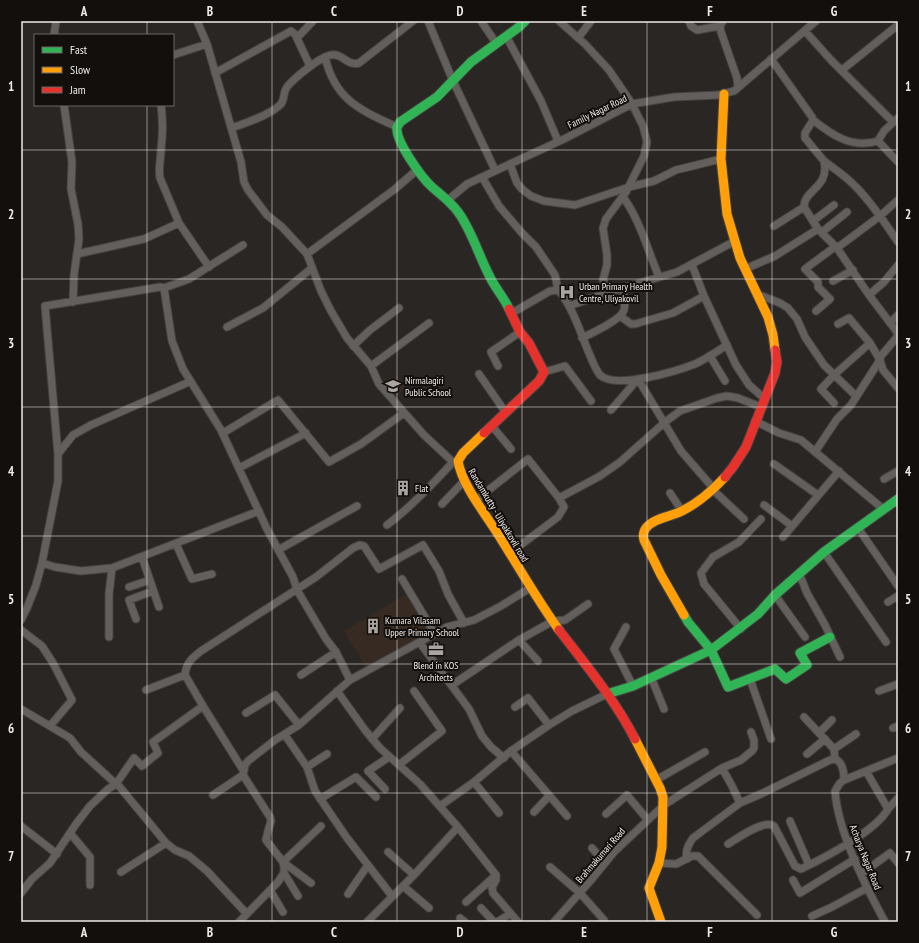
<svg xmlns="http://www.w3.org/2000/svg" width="919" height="943" viewBox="0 0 919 943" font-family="'PT Sans Narrow',sans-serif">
	<rect width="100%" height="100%" fill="#292623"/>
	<path fill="#362a22" d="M396 375 406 388 393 399 381 385Z
		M408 593 432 633 367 669 344 631Z"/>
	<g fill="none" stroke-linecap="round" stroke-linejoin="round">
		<g stroke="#464341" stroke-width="9">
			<path id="street" d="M197 21 207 44 241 162 244 182 248 190 267 215 282 227 307 254 321 291 331 311 347 338 371 366 379 384 424 435 453 462 458 461
				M428 21 453 81 495 170
				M481 21 496 43
				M559 21 585 44 609 70 632 104 643 126 647 142 644 156 626 192 606 219 603 228 607 255V265L603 280 609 292
				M689 21 691 26 697 30 720 26
				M723 21 720 26 721 32 737 78 738 87
				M805 31 830 59 893 122
				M54 35 56 21
				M506 36 541 101 558 141
				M297 38 313 21
				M578 38 591 21
				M173 55 207 44
				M325 57C335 100 360 110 397 127
				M771 59 812 117 813 120 805 133V138L824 161C830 188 804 189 804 207L818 229 837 248 869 295 897 332V337L881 356 880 360 883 370 898 388
				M842 70 898 25
				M215 73 291 31 295 34 310 66
				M64 105 72 162 71 189 78 224 79 239 74 275 73 302
				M161 105C163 120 163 134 161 149 161 159 158 168 160 178L179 223 209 267
				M813 120C832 135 852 149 878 141L884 131 898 118
				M232 128C245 123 271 115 281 104 285 99 283 92 287 87 293 79 321 56 331 55 343 53 346 66 359 63L413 21
				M878 141 898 162
				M824 161C835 169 847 177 856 187 872 203 885 223 898 242
				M510 164 517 183 522 189 531 196 544 201 575 205 629 187 654 181 676 170 721 159
				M482 177 499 206 522 233 536 247 555 275 558 290
				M623 197C640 220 648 251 659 277
				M448 200 467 184 564 139 632 104 674 97 718 95 734 91 816 21
				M813 221 834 205
				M774 226 804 207
				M822 232 847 212
				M837 248 880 216 898 200
				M77 254 144 239 179 223
				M307 254 395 189 418 169
				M692 265 704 296 736 365 749 385 765 399
				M745 269 775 256 818 229
				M833 281 853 270
				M164 288 189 279 243 245
				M757 294 780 303 788 308 797 319 805 337 824 365 856 396
				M869 295 884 282 898 265
				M569 306 609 292 677 272 735 241
				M816 311 830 299 818 287V282L805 269 836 246
				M512 313 550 291 558 290C573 307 580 332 589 353 592 360 595 369 600 375 615 390 677 371 695 364 706 359 716 352 727 345
				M620 316 631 324H635L673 313 704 296
				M890 323 898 315
				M227 327 263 308 312 268
				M582 338C592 333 621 320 624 310 626 304 623 294 623 288
				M353 346 370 330 399 308
				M710 356 725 381
				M371 366 429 323
				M498 366 491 352 520 332
				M544 372 565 366 591 401
				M479 374 506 413
				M834 403 821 389 834 375 870 343
				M611 410 638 379 681 451 714 489
				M755 421 779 433 801 440 883 509
				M492 426 511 449
				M223 433 278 400 329 462 361 444 404 413
				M815 452 837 419 851 405 880 360 870 343 849 318 838 324
				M58 454 45 306 160 287 164 288 172 341 183 369 221 430 267 529 293 577 297 590 326 639 336 652 350 680
				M774 464 818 495
				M239 468 306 433
				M884 479 898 471
				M713 490 744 519
				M670 493 682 511
				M476 500 528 459 559 498
				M442 504 465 480
				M764 505 792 526
				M387 525C411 507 432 485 453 462
				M858 528 898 586
				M783 537 839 471
				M176 544 192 579 212 574
				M278 550 357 506
				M824 552 886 642
				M510 553 558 517 564 507 559 498 600 476 620 462 665 422 680 411 717 398 727 396 738 398 761 407
				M142 557 159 607
				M42 563 55 567 81 571 112 568 259 511
				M799 573 807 593 825 625 840 657
				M402 579 435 634
				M129 587 150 580
				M775 595 805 637
				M888 602 898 596
				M136 619 129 600 153 591
				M21 620 27 608 36 585 42 563 58 481V454L73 435 91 425 189 382
				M626 627 614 649 633 686
				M741 629 704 584 701 573 713 557 739 542 761 519
				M21 630 42 646 53 663 72 700 50 726
				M109 637V594L112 568
				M519 640 538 661
				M420 643 469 709 482 736 491 747 504 758
				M301 675 336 652
				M651 677 664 709
				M750 679 771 739
				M452 685 519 640 553 621 565 620 588 604
				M146 690 185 675
				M337 691 365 730 380 748 420 784 458 827 414 875 367 922
				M879 691 898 684
				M515 707 528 698 549 725
				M21 709 70 738 81 752 116 784 134 758 142 766 158 753 153 742 203 706
				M246 713 275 695 299 725
				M804 717 834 749 835 759
				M893 728 898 726
				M819 733 832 720
				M285 735 307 767 315 791 347 838 392 896
				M372 739 400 708
				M834 749 856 734
				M511 751 567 816
				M807 754 825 739
				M400 764 442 731 414 691
				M307 767 327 754
				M722 768 732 786 740 803
				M243 770 203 706 185 675C186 663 192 658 201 651L316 577 353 548 360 545 364 546 379 569 423 545 439 571 448 594 464 623
				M866 771 888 809 898 798
				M656 780 705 752
				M474 782 499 813
				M385 789 368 771 389 757
				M213 795 243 775
				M320 799 356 777 376 797
				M440 806 474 782 511 751 549 725 572 711 607 694
				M534 812 549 796
				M606 814 627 795 647 819
				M790 821 809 865
				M21 826 57 854
				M458 827 496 875V880L492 887 493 893 518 922
				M70 833 90 857V885
				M728 844C738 838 764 819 774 826L795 866 801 869C824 858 876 831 888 809
				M592 848 605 863
				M388 852 414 875
				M687 859C685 851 688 845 693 838L740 803 763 793 830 760 835 759C843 762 844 773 844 780
				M659 863 676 864 692 856H698L757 915
				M550 867 580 893 604 920
				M121 872 166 843
				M284 873 298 896
				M861 874 890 853 898 863
				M793 880 800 893 855 859
				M311 883 283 862 321 826
				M403 886 429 908
				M270 890 283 912
				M21 893 32 879 50 863 76 824 90 806 108 789 116 784 119 786 166 843 175 850 189 856 207 871 247 914
				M348 894 368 865
				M466 902 496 875
				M481 908 494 922
				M812 916 832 907 867 888
				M460 918 465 922
				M239 922 278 882 284 873V867L283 862 266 840 268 831 271 821 270 817 243 775 245 765 248 761 275 740 299 725 350 680 447 627 474 620 501 606 530 588
				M497 922 510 914
				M554 922 592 879 614 852 664 805 722 768 741 760 752 751 754 748V740L751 732
				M885 922C865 885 838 832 835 791L840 783 844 780 898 758"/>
		</g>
		<g stroke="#464341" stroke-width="11">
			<path id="fast" d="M509 309C504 297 494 287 489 275 479 256 471 229 458 212 451 202 441 195 432 187 422 178 395 141 397 127 397 127 400 123 400 122L437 97 471 62 519 27 525 21
				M684 615 688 622 711 650 728 687 775 669 786 679 807 665 800 653 830 637
				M607 694 633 686 711 650 758 614 775 595 824 552 898 499"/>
		</g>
		<g stroke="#464341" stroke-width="11">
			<path id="slow" d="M724 94 721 159 727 214 740 258 768 317 773 335 775 350
				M484 433 463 453 458 461C462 486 488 517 501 539 520 569 538 601 559 630
				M684 615 661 575 644 540C643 536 643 532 646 528 654 518 670 517 682 511 698 503 713 490 725 477
				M635 739 660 788 663 797 662 847 659 863 649 888 661 922"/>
		</g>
		<g stroke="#464341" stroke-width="11">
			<path id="jam" d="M484 433 539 381 544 372 529 343 520 332 509 309
				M725 477 733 467 746 447 775 373 777 362 775 350
				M559 630C586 665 615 700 635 739"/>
		</g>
		<use href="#street" stroke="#625f5d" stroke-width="7"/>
		<use href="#fast" stroke="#30b455" stroke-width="9"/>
		<use href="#slow" stroke="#ff9f0a" stroke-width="9"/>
		<use href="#jam" stroke="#e5322d" stroke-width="9"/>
	</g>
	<path fill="none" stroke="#f0eae7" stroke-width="1" stroke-opacity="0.55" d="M147 21V35M272 21V922M397 21V922M522 21V922M647 21V922M772 21V922M147 105V922M21 150H898M21 279H898M21 407H898M21 536H898M21 664H898M21 793H898"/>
	<defs>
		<g id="hospital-bare" transform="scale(1.2)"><path d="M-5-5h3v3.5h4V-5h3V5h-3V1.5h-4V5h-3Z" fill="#aaa5a2" stroke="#120f0c" stroke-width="2.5" paint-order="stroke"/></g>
		<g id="school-bare" transform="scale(1.2)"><path d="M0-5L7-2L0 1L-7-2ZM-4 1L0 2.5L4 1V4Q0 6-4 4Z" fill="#aaa5a2" stroke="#120f0c" stroke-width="2.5" paint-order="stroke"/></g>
		<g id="building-bare" transform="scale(1.2)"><path d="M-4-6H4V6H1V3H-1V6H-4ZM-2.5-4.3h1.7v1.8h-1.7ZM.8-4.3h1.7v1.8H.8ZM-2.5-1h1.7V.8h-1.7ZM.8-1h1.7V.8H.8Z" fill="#aaa5a2" stroke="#120f0c" stroke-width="2.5" paint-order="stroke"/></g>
		<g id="office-bare" transform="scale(1.2)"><path d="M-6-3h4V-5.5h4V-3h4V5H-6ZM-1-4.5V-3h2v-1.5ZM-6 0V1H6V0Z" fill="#aaa5a2" stroke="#120f0c" stroke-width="2.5" paint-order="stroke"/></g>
	</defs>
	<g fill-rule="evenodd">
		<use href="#hospital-bare" x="567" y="292"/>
		<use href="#school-bare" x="393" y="386"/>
		<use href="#building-bare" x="403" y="488"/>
		<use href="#building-bare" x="373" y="626"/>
		<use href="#office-bare" x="436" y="649"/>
	</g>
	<g text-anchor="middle" stroke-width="4" stroke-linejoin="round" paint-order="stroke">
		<g font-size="10" fill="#f0eae7" stroke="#120f0c">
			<text transform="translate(597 111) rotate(-26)" y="4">Family Nagar Road</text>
			<text transform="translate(499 515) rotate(59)" y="4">Randamkutty - Uliyakkovil road</text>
			<text transform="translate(600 855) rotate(-49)" y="4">Brahmakumari Road</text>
			<text transform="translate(866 857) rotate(68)" y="4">Acharya Nagar Road</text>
		</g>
		<g font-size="10" fill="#f0eae7" stroke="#120f0c" text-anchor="start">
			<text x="579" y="290">Urban Primary Health<tspan x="579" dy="12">Centre, Uliyakovil</tspan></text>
			<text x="405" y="384">Nirmalagiri<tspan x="405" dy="12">Public School</tspan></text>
			<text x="415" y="492">Flat</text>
			<text x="385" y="624">Kumara Vilasam<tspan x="385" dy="12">Upper Primary School</tspan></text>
			<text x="436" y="669" text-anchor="middle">Blend in KOS<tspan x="436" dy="12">Architects</tspan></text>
		</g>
	</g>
	<rect width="919" height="943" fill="none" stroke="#120f0c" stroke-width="44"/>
	<rect x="34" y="34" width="140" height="72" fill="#120f0c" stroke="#6b6764"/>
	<rect x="42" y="47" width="20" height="6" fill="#30b455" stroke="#6b6764"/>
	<text x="70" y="54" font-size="12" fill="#f0eae7">Fast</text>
	<rect x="42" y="67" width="20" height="6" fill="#ff9f0a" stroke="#6b6764"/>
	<text x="70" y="74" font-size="12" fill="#f0eae7">Slow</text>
	<rect x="42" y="87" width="20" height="6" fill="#e5322d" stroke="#6b6764"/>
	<text x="70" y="94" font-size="12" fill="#f0eae7">Jam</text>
	<rect x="22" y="22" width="875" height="899" fill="none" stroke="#f0eae7" stroke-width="1.5"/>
	<g font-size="13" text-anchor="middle" font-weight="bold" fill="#f0eae7">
		<text x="84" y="16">A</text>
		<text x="210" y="16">B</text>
		<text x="334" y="16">C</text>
		<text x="460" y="16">D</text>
		<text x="584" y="16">E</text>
		<text x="710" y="16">F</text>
		<text x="834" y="16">G</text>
		<text x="11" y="91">1</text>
		<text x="908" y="91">1</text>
		<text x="11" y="219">2</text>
		<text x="908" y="219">2</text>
		<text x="11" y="348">3</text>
		<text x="908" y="348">3</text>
		<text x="11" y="476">4</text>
		<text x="908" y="476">4</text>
		<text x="11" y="604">5</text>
		<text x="908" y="604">5</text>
		<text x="11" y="733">6</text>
		<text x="908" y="733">6</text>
		<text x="11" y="861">7</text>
		<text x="908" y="861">7</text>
		<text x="84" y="937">A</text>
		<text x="210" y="937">B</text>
		<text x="334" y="937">C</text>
		<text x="460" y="937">D</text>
		<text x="584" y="937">E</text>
		<text x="710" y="937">F</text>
		<text x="834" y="937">G</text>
	</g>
</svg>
